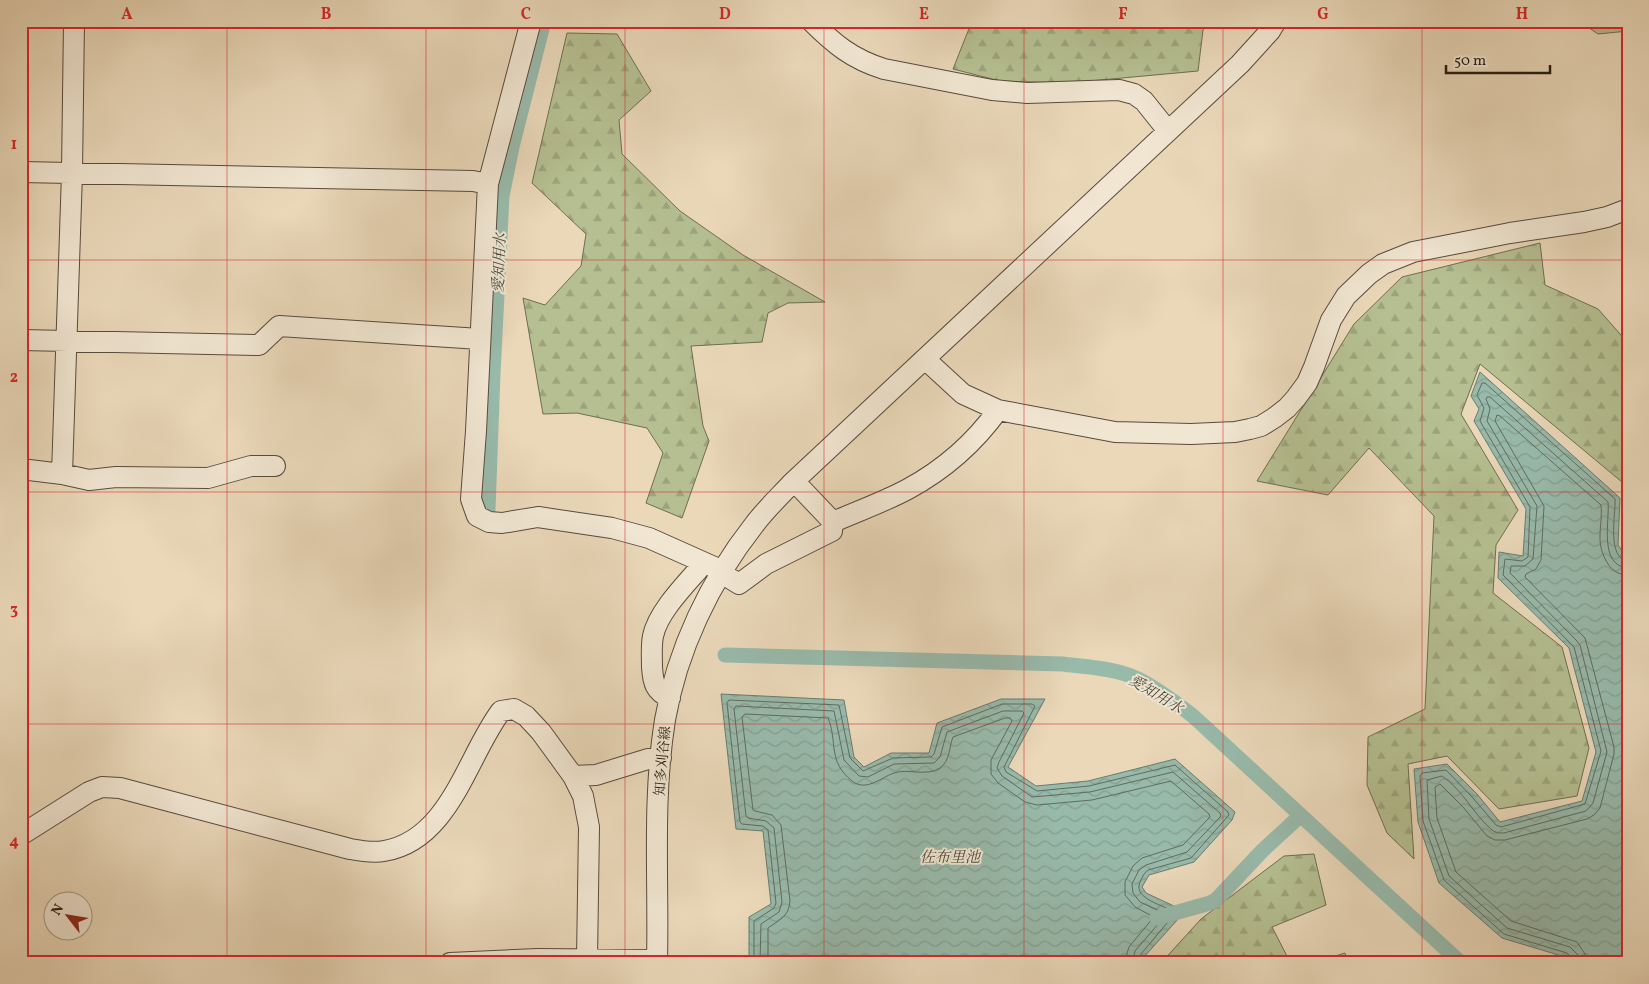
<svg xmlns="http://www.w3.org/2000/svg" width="1649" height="984" viewBox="0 0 1649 984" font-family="Vollkorn,'Noto Serif JP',serif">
	<defs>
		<pattern id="forest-firs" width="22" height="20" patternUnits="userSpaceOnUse" patternTransform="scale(1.25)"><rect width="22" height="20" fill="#b5bf91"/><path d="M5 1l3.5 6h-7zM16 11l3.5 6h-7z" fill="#9ca47c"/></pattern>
		<pattern id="water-waves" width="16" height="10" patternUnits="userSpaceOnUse" patternTransform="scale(1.25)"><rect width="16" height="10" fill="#98baab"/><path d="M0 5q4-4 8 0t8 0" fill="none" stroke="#839f92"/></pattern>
	</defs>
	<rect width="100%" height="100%" fill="#ead8b9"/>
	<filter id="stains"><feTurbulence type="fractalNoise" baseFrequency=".004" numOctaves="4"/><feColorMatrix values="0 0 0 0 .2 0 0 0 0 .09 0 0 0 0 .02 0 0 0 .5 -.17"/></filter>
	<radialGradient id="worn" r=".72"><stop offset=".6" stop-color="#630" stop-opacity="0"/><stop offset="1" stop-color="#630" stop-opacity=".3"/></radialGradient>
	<path fill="#b5bf91" stroke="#6e6e52" d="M1579 21H1628V31L1598 34Z"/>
	<path fill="url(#forest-firs)" stroke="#6e6e52" d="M972 21H1209L1203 30 1198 71 1068 83 1000 81 953 69Z
		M567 33 617 34 651 91 619 120 622 154 680 211 743 255 825 302 788 303 768 313 762 342 691 346 703 426 709 441 682 518 646 503 663 453 647 428 577 413 543 414 523 298 545 305 581 266 586 234 532 183Z
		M1540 243 1545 285 1598 309 1628 343V487L1480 364 1461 414 1518 510 1496 545 1493 593 1562 647 1589 748 1577 796 1499 809 1447 756 1408 764 1414 859 1387 833 1367 785 1368 737 1425 709 1434 516 1369 448 1328 495 1257 481 1354 324 1402 277Z
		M1314 854 1326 905 1272 927 1290 962 1310 963H1161L1201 919 1284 856Z
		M1345 953 1348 963H1313Z"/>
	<path fill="url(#water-waves)" stroke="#6b7b6f" d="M1480 372 1620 498 1618 545 1628 559V963H1569L1565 957 1502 938 1439 883 1418 822 1414 769 1447 764 1477 794 1500 822 1582 801 1596 752 1569 648 1498 578 1499 552 1523 556 1526 509 1474 421 1479 409 1471 396Z
		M721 694 844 700 854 757 864 767 891 753H929L937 723 1001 699H1045L1008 767 1036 786 1088 781 1175 759 1235 812 1232 820 1194 862 1149 875 1142 887 1146 893 1176 907 1179 918 1144 957 1142 963H749V917L771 904 763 831 736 829Z"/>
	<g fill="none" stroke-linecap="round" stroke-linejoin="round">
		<path stroke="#606b60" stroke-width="1" d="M754 963V921L774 908 776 903 768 830 763 826 742 824 740 822 727 703 729 700 839 705 850 758 863 771 893 758 931 757 934 754 942 727 1002 704H1032L1035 706 1004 767 1006 772 1037 791 1089 786 1175 765 1228 812 1229 815 1191 858 1148 870C1144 873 1143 876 1141 880 1131 897 1159 904 1171 910L1173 916 1141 954 1138 963
			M760 963 761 924 779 912 782 902 774 828 766 821 748 818 746 816 734 709 736 706 834 711 844 760 859 776 868 777 894 764 934 763 940 757 947 732 1003 711H1022L1024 713 999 762 997 768 1002 776 1032 797 1090 792 1173 772 1220 813 1221 816 1187 852 1146 865 1139 870 1132 884 1133 893 1140 902 1164 913 1165 916 1135 951 1132 963
			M768 963V928C779 920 789 917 790 901L781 825 772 815 755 811 753 810 742 717 745 714 828 718C838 742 827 761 852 781 866 792 880 778 894 773 908 768 926 777 940 768 950 761 949 747 953 737L1005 718H1010L1012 721 991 760V774L998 783 1025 802 1037 805 1092 800 1171 781 1209 814 1210 817 1183 845 1142 858 1133 866 1125 882V895L1135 907 1152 916 1153 918 1129 947 1124 963
			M1573 963 1572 958 1567 953 1504 934 1444 880 1423 821 1420 776 1422 773 1446 770 1473 798 1496 825 1501 827 1585 804 1601 751 1574 647 1503 575 1505 559 1522 561 1528 557 1530 507 1480 421 1484 408 1477 395 1482 383H1485L1615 499C1616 514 1606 559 1628 561
			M1579 963 1578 955 1570 947 1507 928 1449 876 1429 819 1427 780 1442 776C1463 790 1474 815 1492 830 1496 833 1499 833 1504 833L1586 811 1593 803 1607 752 1580 645 1576 640 1510 573 1511 566H1525L1533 559 1537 506 1487 421 1490 409 1486 399 1487 397H1490L1608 502C1610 520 1598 566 1628 568
			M1587 963 1585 954 1577 942 1511 921 1456 872 1437 818 1435 787 1440 784 1463 807 1487 836 1495 840H1505L1587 819 1594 815 1600 808 1614 754V747L1585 638 1525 577 1526 574 1536 569 1541 560 1544 506 1495 421 1497 415 1500 416 1601 505C1603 528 1594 542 1608 564 1613 571 1619 575 1628 575"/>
		<path stroke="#98baab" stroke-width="15" d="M488 510 493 374 502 196 512 147 544 21
			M725 655 1062 664C1087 667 1115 668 1138 679 1158 689 1175 702 1193 716L1461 963
			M1157 918 1210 903 1216 900 1262 851 1300 816"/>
		<g stroke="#584b3d" stroke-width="22">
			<path id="minor" d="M531 21 488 184 476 431 471 499 477 516 489 522 502 523 538 517 612 528 649 538 723 571
				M811 21C834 44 852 59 884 69L992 90 1027 93 1119 90 1134 94 1144 101 1168 131
				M21 172 473 181 488 184
				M21 340 259 345 279 326 480 339
				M926 360 963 394 998 410 1115 432 1191 434 1235 432 1250 429 1261 426 1274 418 1287 408 1296 398 1307 383 1314 367 1331 320 1346 296 1369 274 1383 264 1413 252 1510 233 1584 222 1607 217 1628 209
				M21 469 62 474 89 480 116 477 208 478 251 466H275
				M62 474 72 173 74 21
				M794 481 833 522
				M731 579 739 584 766 564 832 531 833 522C858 511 884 502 908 489 943 470 975 442 998 410
				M670 698C655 691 653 683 652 667 652 657 651 646 653 636 658 611 688 582 704 563
				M573 776 596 775 648 759 661 758
				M21 835 89 792 102 787 120 788 350 849C361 851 373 853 384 851 450 840 467 756 501 711L514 709 526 716 541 732 573 776 583 796 589 827 587 959
				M450 963 538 959 657 960
				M657 963C659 882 652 800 665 720 677 650 710 581 754 525 765 510 779 497 792 483L1240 64 1270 31 1276 21"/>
		</g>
		<use href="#minor" stroke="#f1e6d2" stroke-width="20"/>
	</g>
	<path fill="none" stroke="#d62828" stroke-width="1" stroke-opacity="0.55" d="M227 21V963M426 21V963M625 21V963M824 21V963M1024 21V963M1223 21V963M1422 21V963M21 260H1628M21 492H1628M21 724H1628"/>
	<g text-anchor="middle" stroke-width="4" stroke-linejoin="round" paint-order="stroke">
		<g font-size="14" fill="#281c14" stroke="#f1e6d2">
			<text transform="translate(662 761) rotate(-85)" y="5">知多刈谷線</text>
		</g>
		<g font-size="15" font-style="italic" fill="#4a4b41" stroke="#f1e6d2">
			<text transform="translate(499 263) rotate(-88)" y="5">愛知用水</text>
			<text transform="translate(1156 694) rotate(31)" y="5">愛知用水</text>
			<text x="950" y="862">佐布里池</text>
		</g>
	</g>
	<rect width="1649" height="984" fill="none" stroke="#ead8b9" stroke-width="55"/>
	<g transform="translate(68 916) rotate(301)"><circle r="24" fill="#f1e6d2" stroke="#a19586"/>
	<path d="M0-4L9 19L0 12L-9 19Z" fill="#8f2418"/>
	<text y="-8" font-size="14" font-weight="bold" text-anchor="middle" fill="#281c14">N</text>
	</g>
	<path d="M1446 65v8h104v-8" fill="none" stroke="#281c14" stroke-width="2.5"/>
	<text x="1454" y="65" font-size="15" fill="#281c14" stroke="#f1e6d2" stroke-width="4" paint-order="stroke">50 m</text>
	<rect x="28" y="28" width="1594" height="928" fill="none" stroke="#d62828" stroke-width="2"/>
	<g font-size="16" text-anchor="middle" font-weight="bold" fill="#d62828">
		<text x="127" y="19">A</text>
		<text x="326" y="19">B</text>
		<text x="526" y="19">C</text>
		<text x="725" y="19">D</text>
		<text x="924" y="19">E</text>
		<text x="1123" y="19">F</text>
		<text x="1323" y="19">G</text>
		<text x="1522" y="19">H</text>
		<text x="14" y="149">1</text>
		<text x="14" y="382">2</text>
		<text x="14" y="614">3</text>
		<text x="14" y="846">4</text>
	</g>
	<rect width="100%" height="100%" filter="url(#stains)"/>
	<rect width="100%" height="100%" fill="url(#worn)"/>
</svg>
